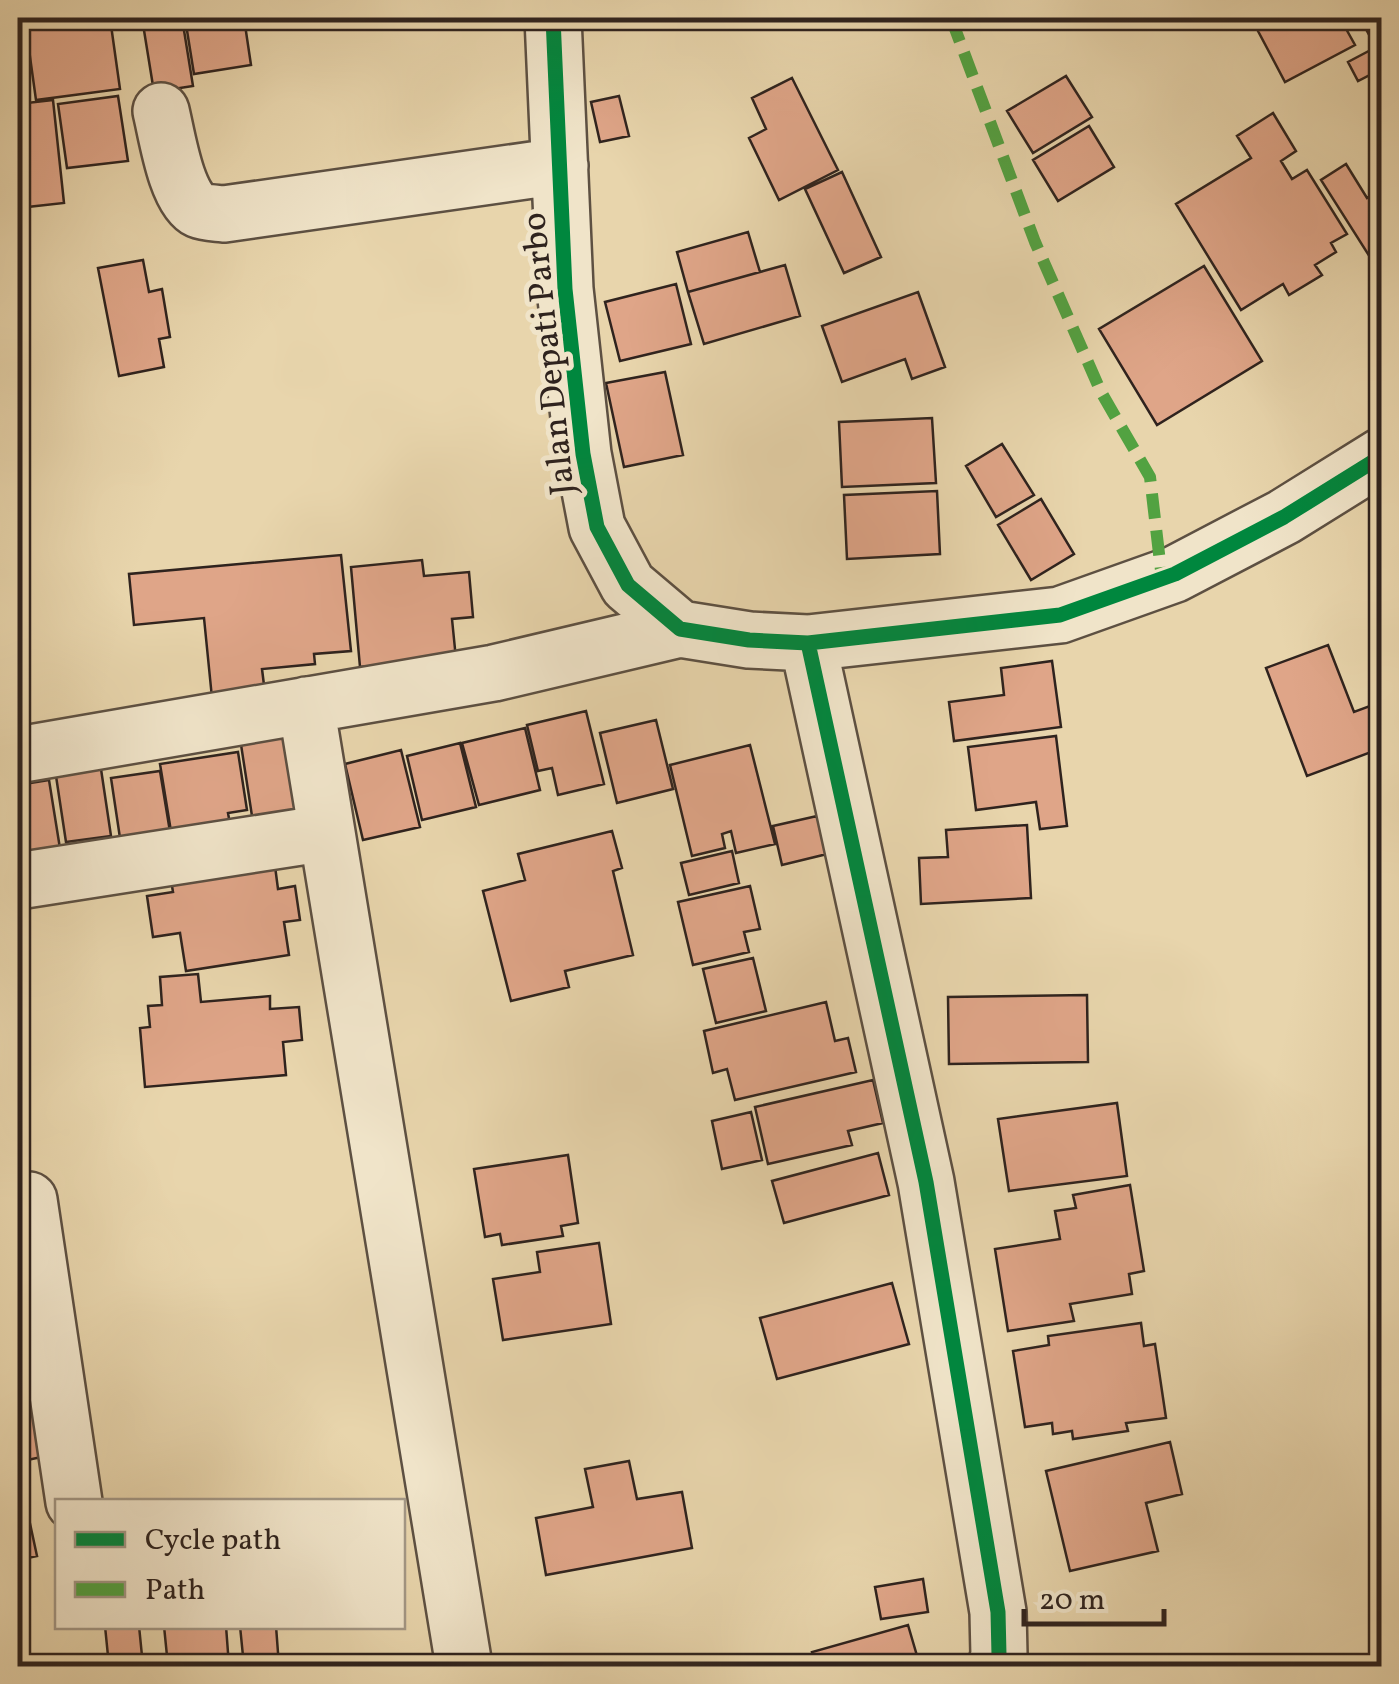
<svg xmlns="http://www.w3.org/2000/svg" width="1399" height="1684" viewBox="0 0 1399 1684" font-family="Vollkorn,serif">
	<rect width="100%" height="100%" fill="#e8d5ac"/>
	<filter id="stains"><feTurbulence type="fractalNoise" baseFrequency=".002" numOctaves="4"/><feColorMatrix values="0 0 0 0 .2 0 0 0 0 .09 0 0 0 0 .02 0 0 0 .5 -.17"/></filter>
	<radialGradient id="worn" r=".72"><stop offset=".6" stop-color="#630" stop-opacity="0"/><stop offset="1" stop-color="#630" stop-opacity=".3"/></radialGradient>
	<path fill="#dfa588" stroke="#2f231e" stroke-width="2.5" d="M110 18 120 89 36 100 26 28Z
		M142 18H182L193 86 154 92Z
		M185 18H244L251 65 194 74Z
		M1282 18H1340L1355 45 1285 82 1258 31Z
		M1360 18H1382V40L1374 44Z
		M1382 44V95L1370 75 1358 81 1348 62Z
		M1066 76 1092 117 1033 153 1007 111Z
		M792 78 838 170 779 200 749 138 766 129 752 98Z
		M118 96 128 161 67 168 58 104Z
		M619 96 629 136 600 142 591 102Z
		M53 100 64 203 18 208V104Z
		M1273 113 1296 151 1281 161 1292 179 1307 170 1347 234 1331 243 1336 252 1315 265 1322 275 1289 295 1283 284 1241 310 1176 204 1251 158 1237 136Z
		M1089 126 1114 167 1058 201 1033 160Z
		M1346 164 1367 198 1382 189V276L1321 180Z
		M842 172 881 257 844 273 805 189Z
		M748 232 760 272 688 292 677 252Z
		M143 260 149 292 162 289 170 337 159 339 164 367 119 376 98 268Z
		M785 265 800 316 704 344 688 292Z
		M1204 266 1262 361 1157 425 1099 329Z
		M676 284 691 344 620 361 605 302Z
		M918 292 945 367 912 379 905 359 842 382 822 326Z
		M665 372 683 455 624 467 606 383Z
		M932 418 936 483 842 487 839 422Z
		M1002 444 1034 495 996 517 966 466Z
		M937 491 940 554 847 559 844 495Z
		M1041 499 1074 554 1031 580 998 525Z
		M341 555 351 651 314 654 315 664 262 669 265 693 212 698 204 618 134 625 129 574Z
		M422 560 424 576 469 572 473 617 452 619 456 659 360 667 351 567Z
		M1328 645 1354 712 1378 703 1382 712V748L1307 776 1266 668Z
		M1052 661 1061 727 954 741 949 702 1004 695 1001 668Z
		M586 711 604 784 558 795 552 768 538 771 527 725Z
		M656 720 673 789 617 803 600 733Z
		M525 728 540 790 479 805 462 743Z
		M301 729 315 820 254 829 240 738Z
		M1056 736 1067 826 1040 829 1036 802 976 810 968 747Z
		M460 743 476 807 422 820 407 756Z
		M750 745 775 844 736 853 731 831 722 834 725 848 692 856 670 765Z
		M401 750 420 827 363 840 345 764Z
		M238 752 247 810 228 813 233 841 174 850 160 764Z
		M101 769 111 836 66 842 56 776Z
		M160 771 173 850 123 858 111 778Z
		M49 780 62 861 18 867V785Z
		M817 816 827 854 782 865 773 826Z
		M1027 825 1031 898 921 904 919 858 948 857 946 830Z
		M612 831 622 868 613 871 633 955 565 971 569 987 511 1001 483 891 525 880 518 854Z
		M273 851 278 889 295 886 300 920 284 922 289 955 186 971 180 933 153 937 147 896 173 892 169 868Z
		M732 851 739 883 689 895 681 863Z
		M750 886 760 929 744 932 749 952 693 965 678 902Z
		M753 958 766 1011 716 1023 703 969Z
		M198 974 201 1002 270 996V1009L299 1007 302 1040 283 1042 286 1075 145 1087 140 1028 150 1027 148 1006 162 1005 160 977Z
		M1087 995 1088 1062 949 1064 948 997Z
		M826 1002 835 1041 848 1038 856 1072 735 1100 727 1069 713 1073 704 1031Z
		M873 1080 883 1123 848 1131 852 1145 768 1164 755 1107Z
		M1117 1103 1127 1176 1009 1191 998 1119Z
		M751 1112 762 1160 722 1169 712 1121Z
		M878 1153 889 1195 784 1223 772 1181Z
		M568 1155 578 1223 561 1226 563 1236 502 1245 500 1234 485 1237 474 1169Z
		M1130 1185 1144 1271 1129 1274 1132 1294 1070 1304 1074 1321 1008 1331 995 1249 1060 1239 1055 1211 1076 1208 1073 1195Z
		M599 1243 611 1324 503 1340 493 1279 540 1272 537 1252Z
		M892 1283 909 1344 777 1379 760 1318Z
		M23 1322 36 1381 18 1384V1323Z
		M1141 1323 1144 1346 1155 1344 1166 1418 1126 1423 1128 1431 1073 1439 1072 1431 1053 1434 1052 1423 1025 1427 1013 1351 1049 1345 1048 1336Z
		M41 1405 51 1455 18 1462V1410Z
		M1170 1442 1182 1494 1146 1503 1158 1551 1070 1571 1046 1471Z
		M629 1461 637 1499 682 1492 692 1548 546 1575 536 1518 593 1507 585 1469Z
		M26 1505 37 1556 18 1560V1506Z
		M923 1579 928 1612 881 1619 875 1587Z
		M908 1625 920 1666H816L812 1652Z
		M105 1626H139L143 1666H109Z
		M164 1626H226L229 1666H168Z
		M240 1626H276L279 1666H244Z"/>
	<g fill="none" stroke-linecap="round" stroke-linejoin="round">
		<g stroke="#5d5042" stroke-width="60">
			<path id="minor" d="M553 18 565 289 583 454 597 527 628 585 680 629 749 640 808 643 1060 615 1175 574 1284 517 1382 456
				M161 111C167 135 176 199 199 210 206 213 216 213 224 214L560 166
				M808 643 926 1182 998 1612 999 1655 996 1666
				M306 705 464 1666
				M18 755 494 673 680 629
				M18 881 326 833
				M29 1200 74 1502"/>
		</g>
		<use href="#minor" stroke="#f0e4c9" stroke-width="55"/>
		<path stroke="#52a241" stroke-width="12" stroke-dasharray="25 12" stroke-linecap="butt" d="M951 18 1035 242 1101 392 1150 477 1162 579"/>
		<g stroke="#f0e4c9" stroke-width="21">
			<path id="cycleway" d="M553 18 565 289 583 454 597 527 628 585 680 629 749 640 808 643 1060 615 1175 574 1284 517 1382 456
				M808 643 926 1182 998 1612 999 1655 996 1666"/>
		</g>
		<use href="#cycleway" stroke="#00873e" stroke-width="15"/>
	</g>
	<g text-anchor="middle" stroke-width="10" stroke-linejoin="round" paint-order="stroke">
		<g font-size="35" fill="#2f231e" stroke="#f0e4c9">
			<text transform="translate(547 354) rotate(-96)" y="12">Jalan Depati Parbo</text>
		</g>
	</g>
	<rect width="1399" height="1684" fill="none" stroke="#e8d5ac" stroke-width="60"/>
	<rect x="20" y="20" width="1359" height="1644" fill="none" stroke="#2f231e" stroke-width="5"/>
	<rect x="30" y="30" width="1339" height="1624" fill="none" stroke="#2f231e" stroke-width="2.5"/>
	<rect x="55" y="1499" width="350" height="130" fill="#f0e4c9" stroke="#a39785" stroke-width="2.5"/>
	<rect x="75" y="1532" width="50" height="15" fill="#00873e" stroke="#a39785" stroke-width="2.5"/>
	<text x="145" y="1549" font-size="30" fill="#2f231e">Cycle path</text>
	<rect x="75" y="1582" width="50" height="15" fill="#52a241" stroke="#a39785" stroke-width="2.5"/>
	<text x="145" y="1599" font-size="30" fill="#2f231e">Path</text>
	<path d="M1024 1609v15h140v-15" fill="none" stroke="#2f231e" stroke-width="5"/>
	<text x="1039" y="1609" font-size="30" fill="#2f231e" stroke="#f0e4c9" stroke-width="8" paint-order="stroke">20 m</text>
	<rect width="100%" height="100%" filter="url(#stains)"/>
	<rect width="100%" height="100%" fill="url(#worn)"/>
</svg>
